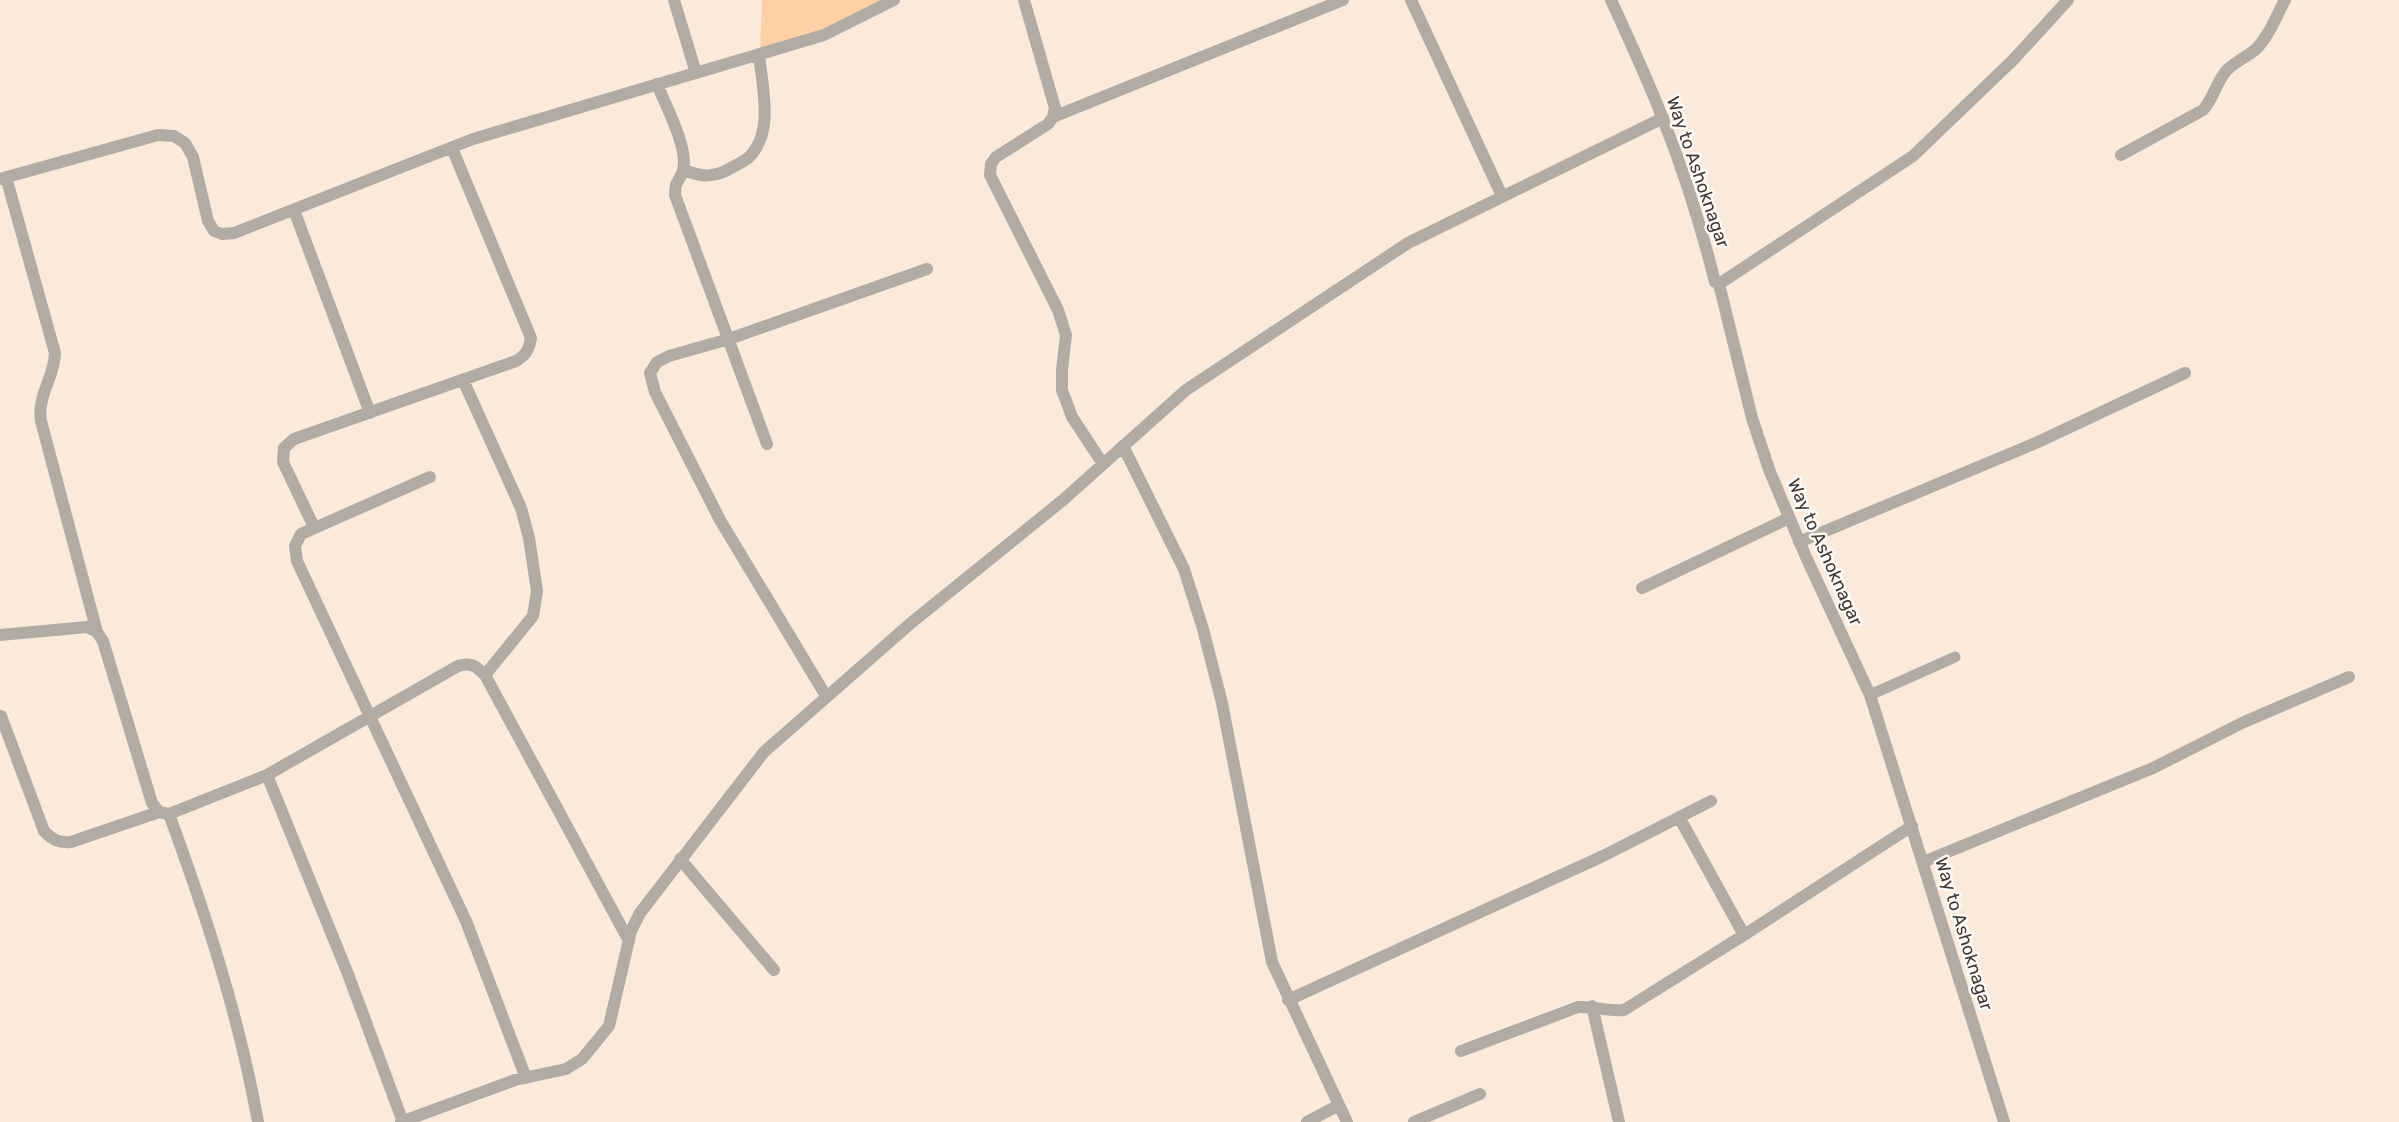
<svg xmlns="http://www.w3.org/2000/svg" width="2399" height="1122" viewBox="0 0 2399 1122" font-family="Rubik,sans-serif">
	<rect width="100%" height="100%" fill="#faeadb"/>
	<path fill="#fdd0a6" d="M762 0H894L845 26 760 54Z"/>
	<g fill="none" stroke-linecap="round" stroke-linejoin="round">
		<path stroke="#b2aba4" stroke-width="11" d="M1870 695 1955 657"/>
		<path stroke="#b2aba4" stroke-width="12" d="M674 0 696 73
			M1024 0 1055 108 1053 117 1048 124 996 157 991 164 990 175 1058 310 1066 335 1062 370V390L1072 417 1103 464
			M1411 0 1502 196
			M657 84C665 104 689 149 683 170 680 182 675 179 675 195L767 444
			M1053 117 1343 0
			M2121 155 2203 110C2214 98 2216 82 2227 70 2235 62 2246 57 2255 50 2269 37 2276 16 2285 0
			M683 170C702 177 714 178 731 168 736 165 743 162 748 158 775 133 762 87 759 54
			M6 177 55 353C54 379 37 395 41 421L97 632
			M0 179 158 135 174 136 185 143 193 157 208 221 214 231 222 234 234 233 473 139 824 35 894 0
			M294 210 370 413
			M1719 284 1913 156 2013 60 2068 0
			M463 380 521 508 529 538 537 591 533 616 485 675
			M1123 446 1184 569 1203 629 1222 703 1272 962 1347 1122
			M430 477 301 534 295 546 297 561 466 921 526 1078
			M314 527 283 462 284 448 294 439 516 361C526 355 529 350 531 338L452 148
			M1799 542 2038 442 2185 373
			M1642 588 1789 518
			M0 635 87 627 97 632 103 641 152 803 159 812 169 814 267 775 458 666C471 662 476 666 485 675L629 941
			M826 696 720 520 655 392 650 373 657 362 669 356 729 339 927 269
			M1 716 44 831C53 840 58 843 71 842L159 812
			M267 775 348 974 403 1122
			M169 814C206 915 239 1016 258 1122
			M1679 817 1744 935
			M680 859 774 970
			M1923 862 2153 768 2244 722 2349 677
			M1288 1000 1603 856 1711 801
			M1592 1006 1619 1122
			M1461 1051 1578 1007C1594 1006 1609 1012 1624 1010L1744 935 1912 826
			M401 1122 515 1080 566 1069 582 1059 609 1026 631 931 640 913 764 752 911 623 1063 500 1186 390 1408 243 1663 118
			M1307 1122 1339 1105
			M1414 1122 1480 1094"/>
		<path stroke="#b2aba4" stroke-width="12" d="M1611 0C1629 39 1647 78 1663 119 1684 172 1701 226 1715 282L1719 284 1752 418 1770 472 1806 557 1870 695 2004 1122"/>
	</g>
	<g text-anchor="middle" stroke-width="5" stroke-linejoin="round" paint-order="stroke">
		<g font-size="18" fill="#403a34" stroke="#fdf9f6">
			<text transform="translate(1698 172) rotate(71)" y="6">Way to Ashoknagar</text>
			<text transform="translate(1825 552) rotate(66)" y="6">Way to Ashoknagar</text>
			<text transform="translate(1964 934) rotate(73)" y="6">Way to Ashoknagar</text>
		</g>
	</g>
</svg>
